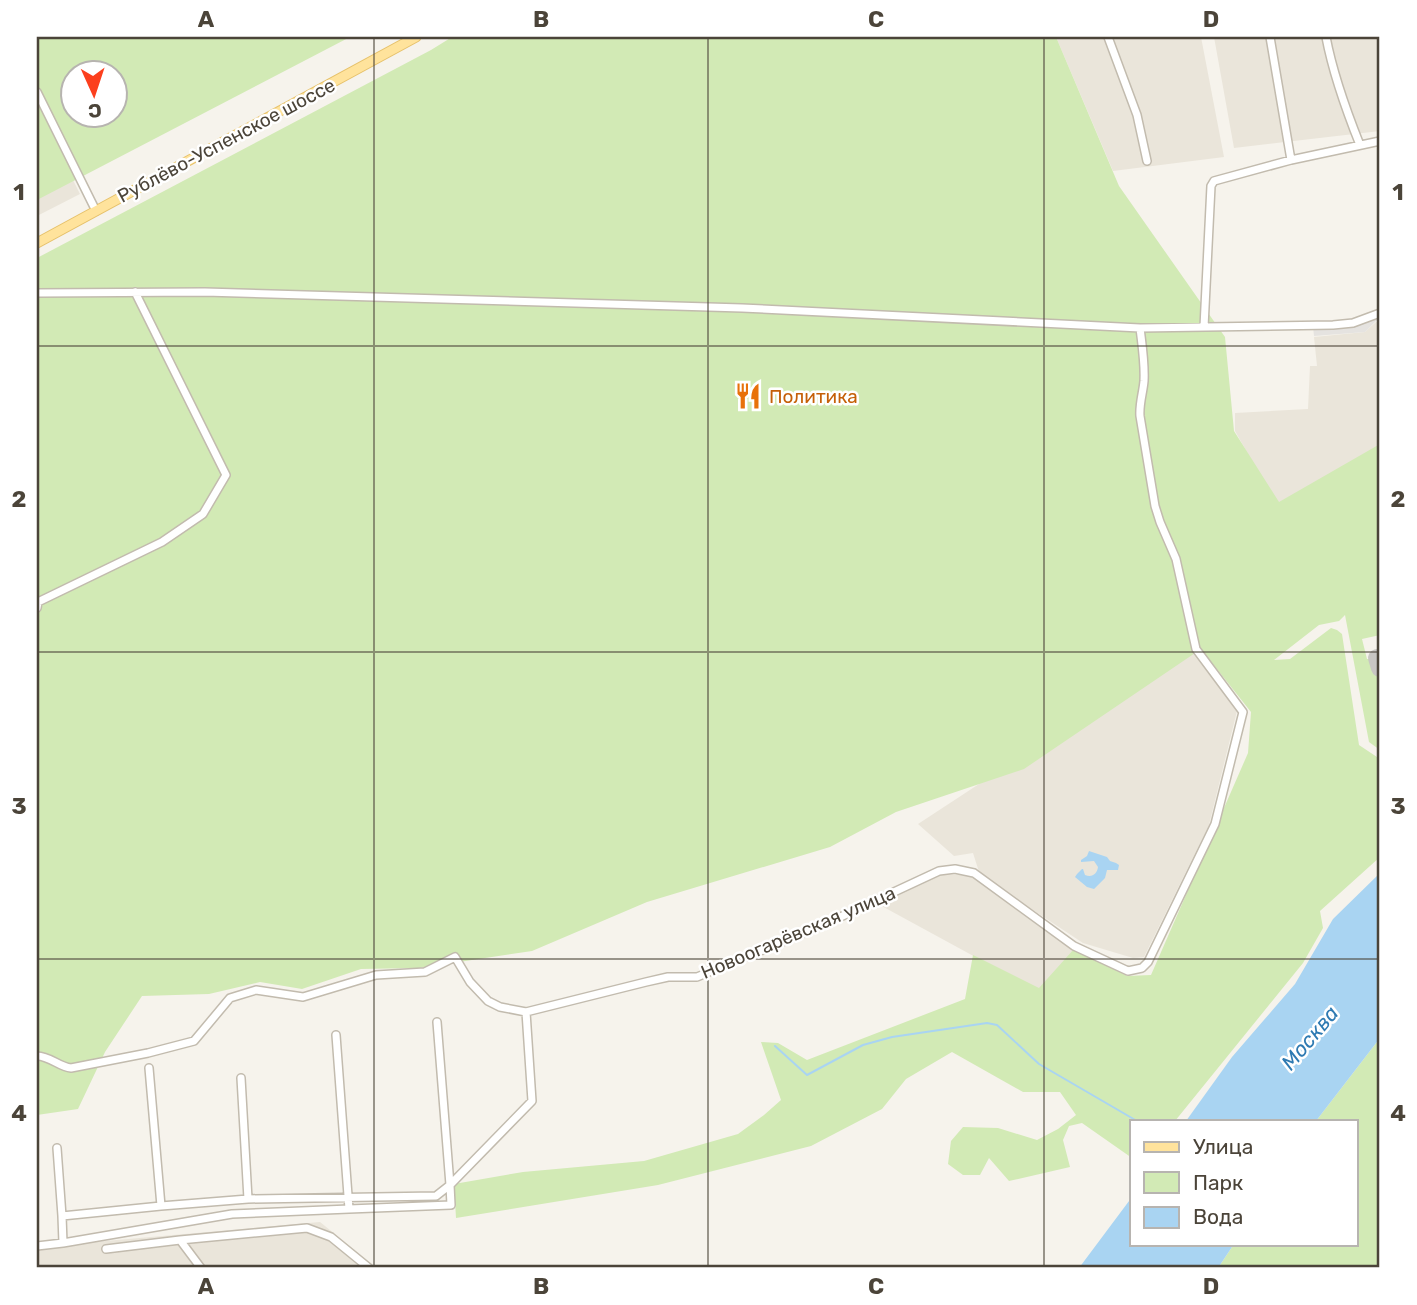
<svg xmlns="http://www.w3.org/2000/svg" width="1417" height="1305" viewBox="0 0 1417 1305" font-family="Rubik,sans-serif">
	<rect width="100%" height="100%" fill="#f6f3ec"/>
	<path fill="#eae5da" d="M1056 37H1201L1224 157 1113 171Z
		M1214 37H1380V131L1234 148Z
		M37 108 80 194 37 216Z
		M1376 322H1380V467L1278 507 1235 431V413L1308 409 1310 366H1317L1314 337 1365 332Z
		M1188 647 1237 711 1209 825 1144 957 1133 958 1083 943 980 875 973 853 954 856 918 824Z
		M936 874 970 875 1074 949 1131 972 1081 1025 1036 990 878 904Z
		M320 1222 377 1268H37V1247Z"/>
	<path fill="#d2eab5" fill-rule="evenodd" d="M37 37H350L37 200ZM74 74H116V116H74Z
		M452 37H1056L1119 186 1225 337 1234 431 1279 502 1380 444V635L1362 639 1367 659H1370C1386 678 1380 725 1380 750L1369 742 1345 615 1339 621 1319 625 1274 660 1290 659 1331 628 1337 630 1342 634 1359 745 1380 759V857L1320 911 1323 928 1303 963 1175 1121H1132V1158L1082 1123 1069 1126 1063 1140 1070 1167 1009 1181 989 1158 980 1175H963L948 1164 951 1141 963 1127 998 1128 1037 1140 1058 1129 1076 1115 1060 1092H1023L952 1052 906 1079 882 1109 811 1146 658 1185 456 1218 454 1184 523 1172 644 1161 738 1134 764 1115 781 1100 761 1042 778 1043 807 1060 965 999 973 955 1039 988 1074 949 1127 976 1151 975 1248 753 1251 712 1201 649 1024 769 896 812 830 847 647 902 532 951 419 968 361 969 302 989 260 982 209 994 142 996 105 1052 78 1109 37 1115V258L431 50Z
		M1380 1038V1268H1218L1234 1244H1356V1121H1316Z"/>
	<path fill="#e5e3e0" d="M1380 314V321H1376L1365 332 1314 336 1313 327 1353 324Z"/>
	<path fill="#a9d4f2" d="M1089 851 1107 857 1110 861 1116 863 1119 865 1118 870H1107L1105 878 1094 889 1087 887 1075 877 1077 874 1082 869H1083L1085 875C1092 878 1097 874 1098 867L1094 861 1081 862V860L1087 856Z
		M1380 873V1038L1316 1121H1186L1232 1057 1295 984 1333 919Z
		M1132 1197V1244H1234L1218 1268H1079Z"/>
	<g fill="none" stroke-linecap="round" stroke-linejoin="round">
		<path stroke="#a9d4f2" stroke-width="2" d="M775 1046 807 1075 863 1045 892 1037 987 1023 997 1025 1039 1064 1137 1121"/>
		<path stroke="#c8c6c3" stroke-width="18" d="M1377 658 1380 668"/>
		<g stroke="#c2bbae" stroke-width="10">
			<path id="minor" d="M1108 37 1137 115 1147 161
				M1270 37 1291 160
				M1326 37C1333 74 1346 110 1360 145
				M37 92 96 211
				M37 293 205 292 742 308 1140 328 1333 325 1353 323 1380 313
				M1204 327 1211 186 1214 181 1291 160 1380 141
				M37 608 38 602 162 542 203 514 226 475 135 292
				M437 1022 450 1185 532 1101 526 1012
				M37 1056C50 1056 59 1067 71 1068L148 1053 194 1041 230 998 256 990 303 997 376 975 425 972 455 957 470 982 488 1001 500 1007 526 1012 646 982 668 977H697L821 926 939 871 955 869 974 873 1074 946 1128 971 1142 968 1148 962 1215 824 1243 712 1196 649 1176 559 1160 522 1155 506 1140 416C1139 404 1143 393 1144 381 1145 363 1142 345 1140 328
				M149 1068 161 1206
				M241 1078 248 1199
				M57 1148 62 1216 161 1206 248 1199 436 1196 450 1185
				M349 1209 451 1205 450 1185
				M62 1216 63 1243
				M180 1240 307 1228 331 1237 369 1268
				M37 1246 63 1243 232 1214 349 1209 336 1035
				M106 1249 180 1240 201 1268"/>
		</g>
		<g stroke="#e6c16a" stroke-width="11">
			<path id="major" d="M37 243 416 37"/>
		</g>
		<use href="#minor" stroke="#fff" stroke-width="7"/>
		<use href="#major" stroke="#ffe39c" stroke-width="9"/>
	</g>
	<path fill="none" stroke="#4b4439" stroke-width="2" stroke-opacity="0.55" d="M374 37V1268M708 37V1268M1044 37V1268M37 346H1380M37 652H1380M37 959H1380"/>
	<defs>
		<g id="restaurant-bare" transform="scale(2.1)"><path d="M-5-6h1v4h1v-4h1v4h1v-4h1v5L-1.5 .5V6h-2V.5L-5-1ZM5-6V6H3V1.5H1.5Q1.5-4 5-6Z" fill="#e8710a" stroke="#fff" stroke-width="2.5" paint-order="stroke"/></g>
	</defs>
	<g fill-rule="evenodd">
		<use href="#restaurant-bare" x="748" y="396"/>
	</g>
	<g text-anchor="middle" stroke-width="5" stroke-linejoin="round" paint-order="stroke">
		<g font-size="19" fill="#4b4439" stroke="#fff">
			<text transform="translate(226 140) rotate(-28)" y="7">Рублёво-Успенское шоссе</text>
			<text transform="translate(798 932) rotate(-23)" y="7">Новоогарёвская улица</text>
		</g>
		<g font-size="19" fill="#c56008" stroke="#fff" text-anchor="start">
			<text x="769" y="403">Политика</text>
		</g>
		<g font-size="21" font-style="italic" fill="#2e7ab2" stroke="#fff">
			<text transform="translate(1310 1038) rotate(-50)" y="7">Москва</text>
		</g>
	</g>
	<rect width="1417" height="1305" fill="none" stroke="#ffffff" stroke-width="77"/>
	<rect x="1130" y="1120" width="228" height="126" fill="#ffffff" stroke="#b7b4b0" stroke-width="2"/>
	<rect x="1144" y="1142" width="35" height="10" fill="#ffe39c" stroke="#b7b4b0" stroke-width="2"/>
	<text x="1193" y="1154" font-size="21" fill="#4b4439">Улица</text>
	<rect x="1144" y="1172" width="35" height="21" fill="#d2eab5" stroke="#b7b4b0" stroke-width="2"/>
	<text x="1193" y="1190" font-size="21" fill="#4b4439">Парк</text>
	<rect x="1144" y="1207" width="35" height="21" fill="#a9d4f2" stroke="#b7b4b0" stroke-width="2"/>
	<text x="1193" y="1224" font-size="21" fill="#4b4439">Вода</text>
	<g transform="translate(94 94) rotate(177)"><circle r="33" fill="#ffffff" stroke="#b7b4b0" stroke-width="2"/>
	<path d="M0-5L12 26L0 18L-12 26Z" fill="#fc3f1d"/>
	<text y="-10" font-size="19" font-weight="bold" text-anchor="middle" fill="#4b4439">С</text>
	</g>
	<rect x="38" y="38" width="1340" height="1228" fill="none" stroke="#4b4439" stroke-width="2.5"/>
	<g font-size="23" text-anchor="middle" font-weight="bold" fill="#4b4439">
		<text x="206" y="27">A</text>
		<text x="541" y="27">B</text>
		<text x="876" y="27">C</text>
		<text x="1211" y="27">D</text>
		<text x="19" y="200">1</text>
		<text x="1398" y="200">1</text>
		<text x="19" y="507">2</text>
		<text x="1398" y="507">2</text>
		<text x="19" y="814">3</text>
		<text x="1398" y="814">3</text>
		<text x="19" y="1121">4</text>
		<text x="1398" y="1121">4</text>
		<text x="206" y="1294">A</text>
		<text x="541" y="1294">B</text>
		<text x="876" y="1294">C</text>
		<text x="1211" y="1294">D</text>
	</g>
</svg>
